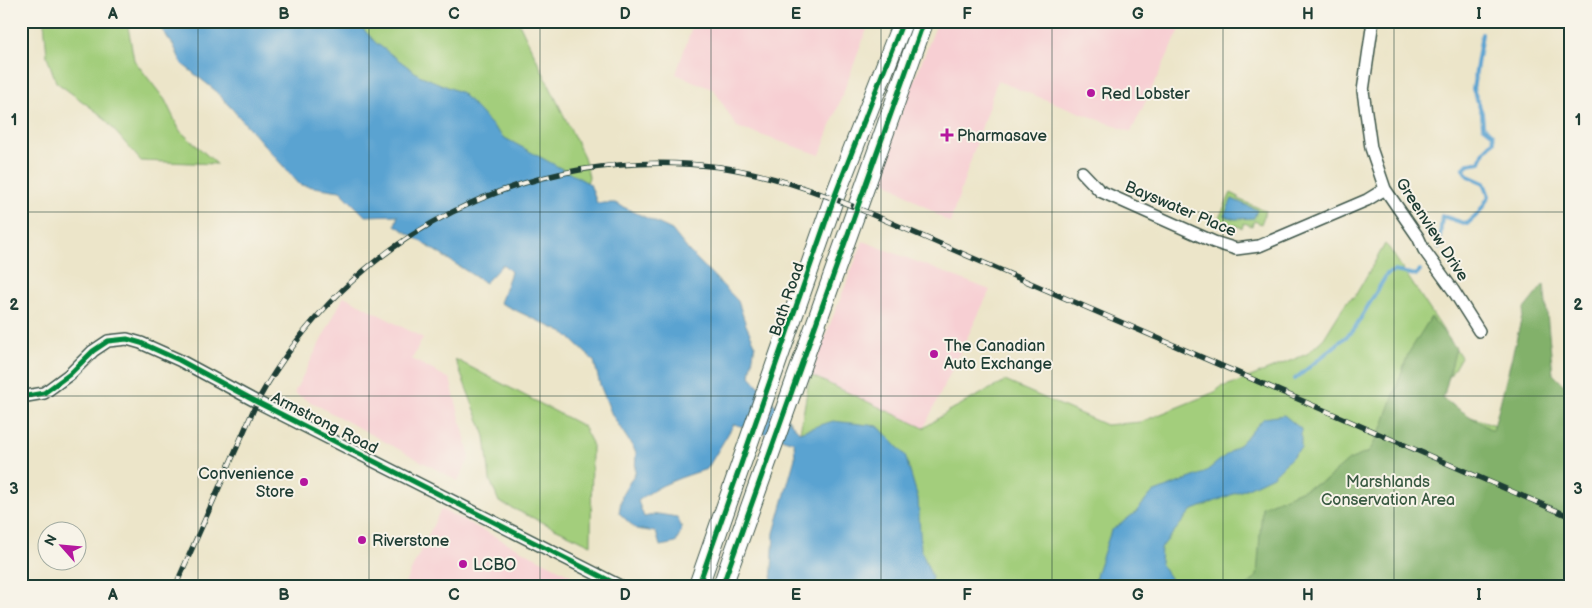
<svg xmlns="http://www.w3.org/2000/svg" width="1592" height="608" viewBox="0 0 1592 608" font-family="'Balsamiq Sans',sans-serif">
	<rect width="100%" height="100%" fill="#f7f3e8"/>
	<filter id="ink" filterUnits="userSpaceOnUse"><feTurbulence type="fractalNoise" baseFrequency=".02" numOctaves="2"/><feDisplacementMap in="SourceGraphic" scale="10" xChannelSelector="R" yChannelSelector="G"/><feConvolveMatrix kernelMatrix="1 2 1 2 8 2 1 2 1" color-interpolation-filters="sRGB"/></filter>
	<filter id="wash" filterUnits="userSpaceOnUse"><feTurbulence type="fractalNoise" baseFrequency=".0096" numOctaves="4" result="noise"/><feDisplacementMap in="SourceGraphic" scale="20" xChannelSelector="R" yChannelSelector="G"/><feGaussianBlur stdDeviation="1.12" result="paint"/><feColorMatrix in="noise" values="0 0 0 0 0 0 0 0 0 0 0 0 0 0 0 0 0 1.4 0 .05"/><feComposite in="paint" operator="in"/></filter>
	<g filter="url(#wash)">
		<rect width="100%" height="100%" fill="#ece5c9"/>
		<path fill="#f7cfd3" d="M694 21H870L820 155 737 127 714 90 676 74Z
			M938 21H1184L1131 132 997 81 950 223 876 175Z
			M863 241 990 290 924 428 810 375Z
			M344 296 423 338 412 359 450 379 470 457 458 481 294 393Z
			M441 509 594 587H403Z"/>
		<path fill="#a3ce7b" stroke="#618658" d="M44 21H127L134 60 165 100 180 131 217 164 141 161 101 115 56 82 47 56Z
			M321 21H518L584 157 589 177 579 206Z
			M1231 193 1239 197 1238 199 1266 211 1261 224 1254 221 1252 226 1244 223 1242 228 1235 225 1234 228 1218 220Z
			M1385 244 1389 248 1461 357 1433 405 1571 449V587H906L800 432 810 375 924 428 949 411 1005 381 1106 425 1141 422 1215 392 1221 387 1238 382 1307 354 1324 338 1347 301 1355 296Z
			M455 359 583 426 592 443 591 545 499 502 490 480 485 436Z"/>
		<path fill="#82b16b" stroke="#507750" d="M1544 284 1553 374 1571 392V587H1246L1257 576 1262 507 1326 480 1349 460 1369 452 1383 426 1408 354 1431 317 1456 348 1443 399 1493 431 1524 309Z"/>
		<path fill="#5aa3d1" stroke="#3c7082" d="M155 21H356L376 43 419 75 462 93 503 137 590 184 597 203H615L672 230 688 250 738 301 746 325 755 344 750 376 799 432 833 421 878 426 905 455 918 498 921 550 932 577 930 587H771L774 533 795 458 794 442 734 424 707 469C682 477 659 484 638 501L644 517 658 514 677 517 682 528 676 543 660 546 656 532 636 529 619 513 622 495 635 473 636 452 612 415 600 385 594 361 566 334 500 303 511 272 503 264 485 283 395 225 398 215 365 216 340 191 300 185 216 91 182 64 174 46Z
			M1232 199 1257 210 1254 218 1235 219 1224 216Z
			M1284 415 1301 429V448L1273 476 1248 488 1191 511 1161 548 1160 563 1172 581 1171 587H1094L1097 572 1111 531 1136 512 1152 493 1204 473 1241 443 1264 418Z"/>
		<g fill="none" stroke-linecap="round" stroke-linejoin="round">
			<path stroke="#5aa3d1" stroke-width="4" d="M1439 247 1442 216 1467 224 1479 213 1489 196 1484 183 1468 176 1463 169 1468 164 1480 162 1484 151 1494 141 1493 134 1483 126 1482 113 1473 89 1482 34
				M1295 379 1353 331 1387 274 1394 271 1416 275 1420 270"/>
		</g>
	</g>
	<g filter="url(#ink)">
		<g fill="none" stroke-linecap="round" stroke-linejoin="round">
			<g stroke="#3e564a" stroke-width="14">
				<path id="minor" d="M1373 21 1363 91 1371 148 1385 189 1418 237 1424 250 1453 290 1479 331
					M1082 172 1100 191 1214 242 1236 249 1259 246 1367 200 1385 189
					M21 397 44 393 70 374 93 351 108 341 127 339 141 343 179 360 257 402 622 587"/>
			</g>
			<g stroke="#3e564a" stroke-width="21">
				<path id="primary" d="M698 587 834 198 903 21
					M722 587 924 21"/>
			</g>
			<use href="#minor" stroke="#fff" stroke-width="11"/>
			<use href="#primary" stroke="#fff" stroke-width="19"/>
			<g stroke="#1f3d34" stroke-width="5.5">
				<path id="rail" d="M175 587 257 402C350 233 530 143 720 167 768 174 813 190 857 208L1571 517"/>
			</g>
			<use href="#rail" stroke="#f7f3e8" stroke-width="4" stroke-dasharray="11" stroke-linecap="butt"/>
			<g stroke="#f7f3e8" stroke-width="8">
				<path id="cycleway" d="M21 397 44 393 70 374 93 351 108 341 127 339 141 343 179 360 257 402 622 587
					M698 587 834 198 903 21
					M722 587 924 21"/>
			</g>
			<use href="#cycleway" stroke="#00873e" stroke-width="5"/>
		</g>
	</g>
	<path fill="none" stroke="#1f3d34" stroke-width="1" stroke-opacity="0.55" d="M198 21V587M369 21V587M540 21V587M711 21V587M881 21V587M1052 21V587M1223 21V587M1394 21V587M21 212H1571M21 396H1571"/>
	<g fill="#b5179e" stroke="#f7f3e8" stroke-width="2">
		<circle cx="1091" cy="93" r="5"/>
		<path d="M944.5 127.5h5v5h5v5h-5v5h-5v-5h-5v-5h5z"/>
		<circle cx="934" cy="354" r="5"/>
		<circle cx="304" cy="482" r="5"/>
		<circle cx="362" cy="540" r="5"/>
		<circle cx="463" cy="564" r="5"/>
	</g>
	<g text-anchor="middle" stroke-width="4" stroke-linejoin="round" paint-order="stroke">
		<g font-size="16" fill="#1f3d34" stroke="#f7f3e8" text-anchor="start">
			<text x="1101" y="99">Red Lobster</text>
			<text x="957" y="141">Pharmasave</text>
			<text x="944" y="351">The Canadian<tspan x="944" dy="18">Auto Exchange</tspan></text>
			<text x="294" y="479" text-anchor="end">Convenience<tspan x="294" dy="18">Store</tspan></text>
			<text x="372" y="546">Riverstone</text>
			<text x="473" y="570">LCBO</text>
		</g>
		<g font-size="16" fill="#1f3d34" stroke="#f7f3e8">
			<text transform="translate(1181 208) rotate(23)" y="6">Bayswater Place</text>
			<text transform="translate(1433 229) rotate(57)" y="6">Greenview Drive</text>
			<text transform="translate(786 299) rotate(-71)" y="6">Bath Road</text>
			<text transform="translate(325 422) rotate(27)" y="6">Armstrong Road</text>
		</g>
		<g font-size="16" fill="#395a42" stroke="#f7f3e8">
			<text x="1388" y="487">Marshlands<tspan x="1388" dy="18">Conservation Area</tspan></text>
		</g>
	</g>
	<rect width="1592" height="608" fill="none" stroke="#f7f3e8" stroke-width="55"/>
	<g transform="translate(62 546) rotate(297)"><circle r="24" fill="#f7f3e8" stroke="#a1aaa0"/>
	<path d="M0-4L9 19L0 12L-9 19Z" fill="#b5179e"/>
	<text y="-8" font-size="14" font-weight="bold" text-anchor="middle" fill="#1f3d34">N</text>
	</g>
	<rect x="28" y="28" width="1536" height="552" fill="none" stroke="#1f3d34" stroke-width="2"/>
	<g font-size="16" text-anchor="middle" font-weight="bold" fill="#1f3d34">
		<text x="113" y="19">A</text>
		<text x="284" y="19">B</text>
		<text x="454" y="19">C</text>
		<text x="625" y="19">D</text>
		<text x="796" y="19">E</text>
		<text x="967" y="19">F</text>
		<text x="1138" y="19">G</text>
		<text x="1308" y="19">H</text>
		<text x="1479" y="19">I</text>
		<text x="14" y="125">1</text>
		<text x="1578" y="125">1</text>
		<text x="14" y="310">2</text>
		<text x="1578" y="310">2</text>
		<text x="14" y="494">3</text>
		<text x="1578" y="494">3</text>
		<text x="113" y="600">A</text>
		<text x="284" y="600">B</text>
		<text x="454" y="600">C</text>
		<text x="625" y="600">D</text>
		<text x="796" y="600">E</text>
		<text x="967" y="600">F</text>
		<text x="1138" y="600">G</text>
		<text x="1308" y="600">H</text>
		<text x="1479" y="600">I</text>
	</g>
</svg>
